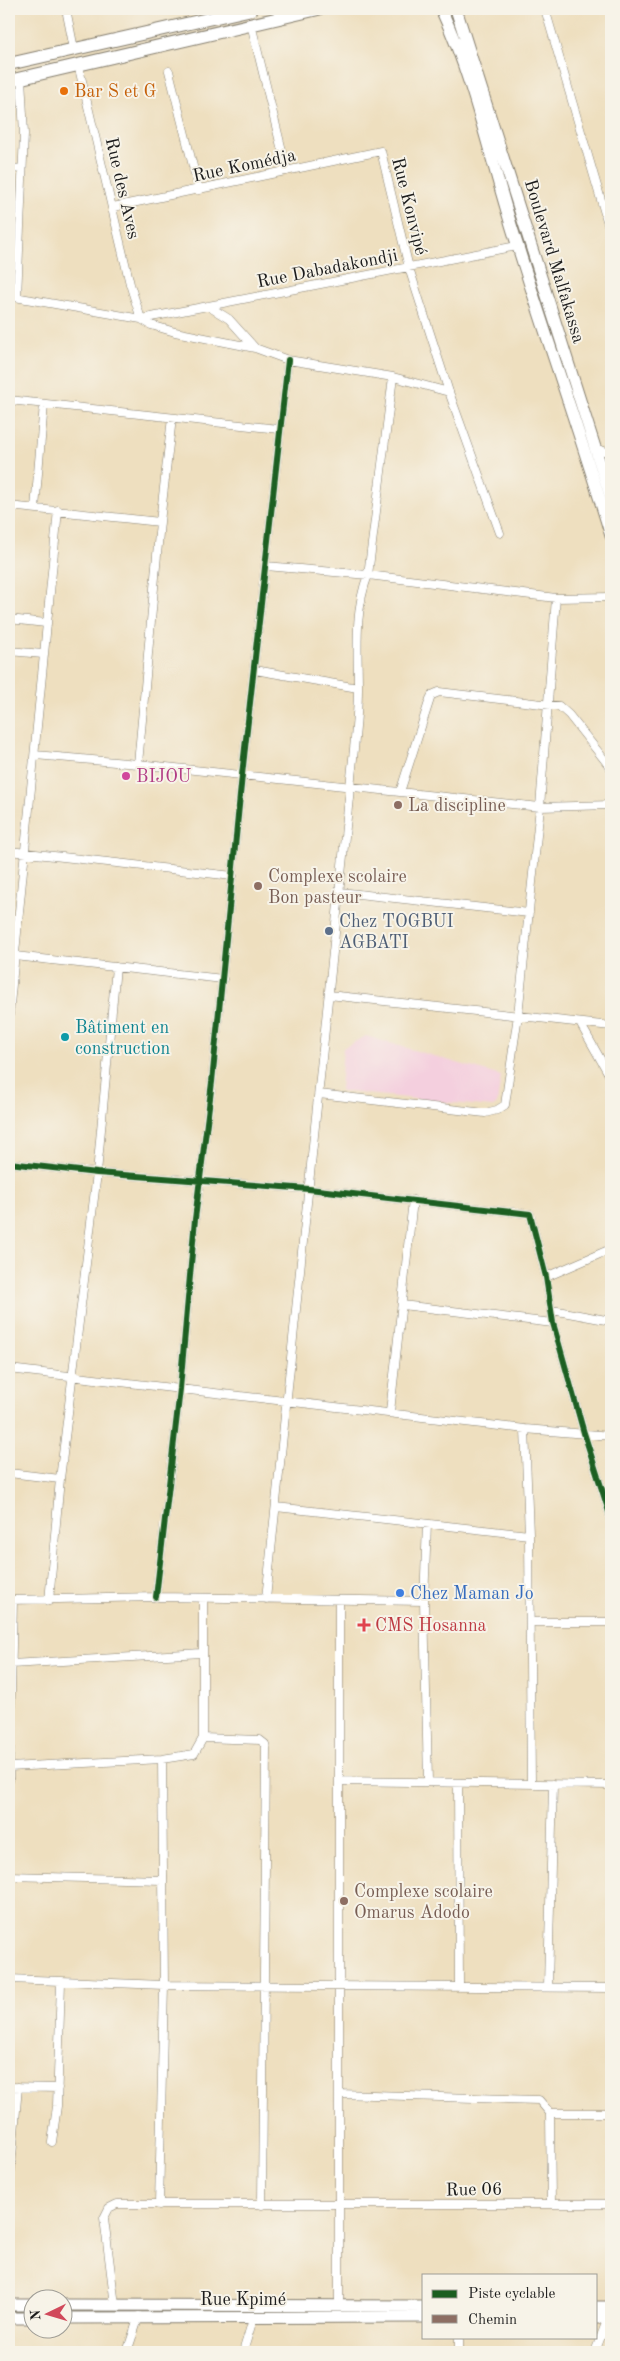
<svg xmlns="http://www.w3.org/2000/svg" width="620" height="2361" viewBox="0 0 620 2361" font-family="'Old Standard TT',serif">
	<rect width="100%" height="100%" fill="#f7f3e8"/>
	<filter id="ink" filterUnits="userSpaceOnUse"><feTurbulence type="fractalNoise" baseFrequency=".02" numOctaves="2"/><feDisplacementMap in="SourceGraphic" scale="10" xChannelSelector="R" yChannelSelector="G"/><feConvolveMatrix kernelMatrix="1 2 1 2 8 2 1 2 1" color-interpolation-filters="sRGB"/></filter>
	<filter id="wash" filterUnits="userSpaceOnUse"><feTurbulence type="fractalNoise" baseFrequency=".0096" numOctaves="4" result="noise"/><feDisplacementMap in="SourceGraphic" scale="20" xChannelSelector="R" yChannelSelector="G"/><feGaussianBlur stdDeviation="1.12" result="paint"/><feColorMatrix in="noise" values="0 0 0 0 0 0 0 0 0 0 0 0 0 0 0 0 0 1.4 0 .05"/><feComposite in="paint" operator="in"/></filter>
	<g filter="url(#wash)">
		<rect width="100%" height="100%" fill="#eedfbf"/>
		<path fill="#f4cfde" d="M366 1036 501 1076 497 1104 493 1107 340 1091 343 1048Z"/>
	</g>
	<g filter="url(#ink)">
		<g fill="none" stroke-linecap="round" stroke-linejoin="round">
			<g stroke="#857e6e" stroke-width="9">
				<path id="street" d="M66 9 74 49
					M545 9 611 234
					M251 24 287 171
					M78 64 130 284 141 319
					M169 71 199 190
					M9 168 22 169
					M113 207 381 151 409 268 449 392 500 533
					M9 296 141 319 151 325 175 332 255 348 288 360 393 377 449 392
					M17 297 24 134 21 78
					M208 306 229 319 255 348
					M141 319 517 246
					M9 400 279 429
					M594 448 611 453
					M9 506 160 522
					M35 508 44 404
					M266 566 368 575 556 598 611 597
					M9 619 46 623
					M9 651 43 654
					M255 670 358 688
					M35 755 138 764 540 807 611 805
					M138 764 160 522 172 418
					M400 792 430 699 432 695 439 692 559 706 569 715 611 768
					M9 851 233 876
					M340 892 529 913
					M15 956 223 979
					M329 995 611 1026
					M9 1015 58 510
					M580 1023 611 1078
					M319 1094 485 1113 497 1110 505 1105 518 1015 540 807 556 598
					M9 1163 97 1173 309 1189 530 1214 546 1277 553 1323 584 1433 611 1518
					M546 1277 611 1249
					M402 1305 553 1323
					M552 1310 611 1321
					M9 1369 525 1429 611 1436
					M390 1412 413 1200
					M525 1429 529 1535 531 1784
					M9 1473 60 1479
					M276 1507 529 1535
					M427 1524 424 1601 428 1782
					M156 1597 180 1389 195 1219 212 1082 242 775 288 360
					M266 1599 350 788C353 755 358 721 358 689 358 651 354 611 368 575L393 377
					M9 1600 156 1597 424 1601
					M49 1601 60 1479 97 1173 116 967
					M530 1622H611
					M11 1664 202 1653
					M203 1738 260 1740 265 1744 266 1748 262 2205
					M9 1767 162 1759 194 1754 203 1738V1598
					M9 1781 13 1600
					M339 1781 611 1785
					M458 1783 459 1986
					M9 1876 162 1880
					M9 1979 164 1985 611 1988
					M548 1986 553 1784
					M9 2087 58 2088
					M339 2094 539 2100 550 2113 551 2204
					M550 2113H611
					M52 2142 57 2106 61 1982
					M9 2190 18 2087
					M159 2205 164 1985 162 1759
					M115 2305 104 2218 109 2208 117 2204H611
					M339 2306V1601
					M127 2352 139 2316
					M243 2352 254 2316
					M459 2352V2337
					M595 2352 608 2318"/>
			</g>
			<g stroke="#857e6e" stroke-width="13">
				<path id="secondary" d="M441 9C476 84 492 168 518 247 548 343 582 439 611 536
					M456 9 611 498
					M9 2305H32
					M62 2305 424 2306
					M596 2307H611
					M9 2318H32
					M62 2318 424 2317
					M596 2318H611"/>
			</g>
			<g stroke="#857e6e" stroke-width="14">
				<path id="primary" d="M9 64 252 9
					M9 81 318 9"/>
			</g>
			<use href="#street" stroke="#fff" stroke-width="8"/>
			<use href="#secondary" stroke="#fff" stroke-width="11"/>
			<use href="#primary" stroke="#fff" stroke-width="12"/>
			<path stroke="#8d6e63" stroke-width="5" stroke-dasharray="10 5" stroke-linecap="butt" d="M150 12 151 9"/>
			<g stroke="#f7f3e8" stroke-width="9">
				<path id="cycleway" d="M9 1163 97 1173 309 1189 530 1214 546 1277 553 1323 584 1433 611 1518
					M156 1597 180 1389 195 1219 212 1082 242 775 288 360"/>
			</g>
			<use href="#cycleway" stroke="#1b5e20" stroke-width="6"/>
		</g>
	</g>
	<circle fill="#e8710a" stroke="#f7f3e8" stroke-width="2" cx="64" cy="91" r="5"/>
	<circle fill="#d1479c" stroke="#f7f3e8" stroke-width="2" cx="126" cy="776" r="5"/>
	<g fill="#8d6e63" stroke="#f7f3e8" stroke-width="2">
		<circle cx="398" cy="805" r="5"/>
		<circle cx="258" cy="886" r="5"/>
		<circle cx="344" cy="1901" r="5"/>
	</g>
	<circle fill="#5c6f8a" stroke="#f7f3e8" stroke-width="2" cx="329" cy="931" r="5"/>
	<circle fill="#0f9aa8" stroke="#f7f3e8" stroke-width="2" cx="65" cy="1037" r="5"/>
	<circle fill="#3f7fe0" stroke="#f7f3e8" stroke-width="2" cx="400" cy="1593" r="5"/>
	<path fill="#e0444e" stroke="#f7f3e8" stroke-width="2" d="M361.5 1617.5h5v5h5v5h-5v5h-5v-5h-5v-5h5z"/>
	<g text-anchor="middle" stroke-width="4" stroke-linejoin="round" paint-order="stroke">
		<g font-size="18" fill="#c56008" stroke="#f7f3e8" text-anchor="start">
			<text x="74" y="97">Bar S et G</text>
		</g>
		<g font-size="18" fill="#1c1c1c" stroke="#f7f3e8">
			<text transform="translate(244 165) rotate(-12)" y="6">Rue Komédja</text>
			<text transform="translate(123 188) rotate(77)" y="6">Rue des Aves</text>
			<text transform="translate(410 206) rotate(76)" y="6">Rue Konvipé</text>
			<text transform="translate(555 261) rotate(73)" y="6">Boulevard Malfakassa</text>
			<text transform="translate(327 268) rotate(-11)" y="6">Rue Dabadakondji</text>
			<text transform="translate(474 2189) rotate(-1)" y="6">Rue 06</text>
			<text x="243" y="2305">Rue Kpimé</text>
		</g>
		<g font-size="18" fill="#b23c85" stroke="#f7f3e8" text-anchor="start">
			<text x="136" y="782">BIJOU</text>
		</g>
		<g font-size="18" fill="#785e54" stroke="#f7f3e8" text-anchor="start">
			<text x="408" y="811">La discipline</text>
			<text x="268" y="882">Complexe scolaire<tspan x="268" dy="21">Bon pasteur</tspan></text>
			<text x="354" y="1897">Complexe scolaire<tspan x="354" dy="21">Omarus Adodo</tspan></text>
		</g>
		<g font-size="18" fill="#4e5e75" stroke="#f7f3e8" text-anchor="start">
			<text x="339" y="927">Chez TOGBUI<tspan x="339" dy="21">AGBATI</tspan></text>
		</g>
		<g font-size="18" fill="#0d838f" stroke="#f7f3e8" text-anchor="start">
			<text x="75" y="1033">Bâtiment en<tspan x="75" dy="21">construction</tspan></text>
		</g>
		<g font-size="18" fill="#366cbe" stroke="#f7f3e8" text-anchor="start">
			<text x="410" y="1599">Chez Maman Jo</text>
		</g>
		<g font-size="18" fill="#be3a42" stroke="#f7f3e8" text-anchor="start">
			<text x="375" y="1631">CMS Hosanna</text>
		</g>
	</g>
	<rect width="620" height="2361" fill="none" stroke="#f7f3e8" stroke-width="30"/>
	<rect x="422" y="2274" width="175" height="65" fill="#f7f3e8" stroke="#9f9d96"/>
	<rect x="432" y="2290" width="25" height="8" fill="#1b5e20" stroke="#9f9d96"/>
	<text x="468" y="2298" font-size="15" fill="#1c1c1c">Piste cyclable</text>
	<rect x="432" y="2315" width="25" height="8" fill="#8d6e63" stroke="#9f9d96"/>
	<text x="468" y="2324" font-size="15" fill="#1c1c1c">Chemin</text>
	<g transform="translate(48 2314) rotate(265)"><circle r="24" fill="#f7f3e8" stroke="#9f9d96"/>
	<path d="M0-4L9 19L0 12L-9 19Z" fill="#d1495b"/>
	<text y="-8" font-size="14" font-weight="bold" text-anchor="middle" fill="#1c1c1c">N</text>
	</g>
</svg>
